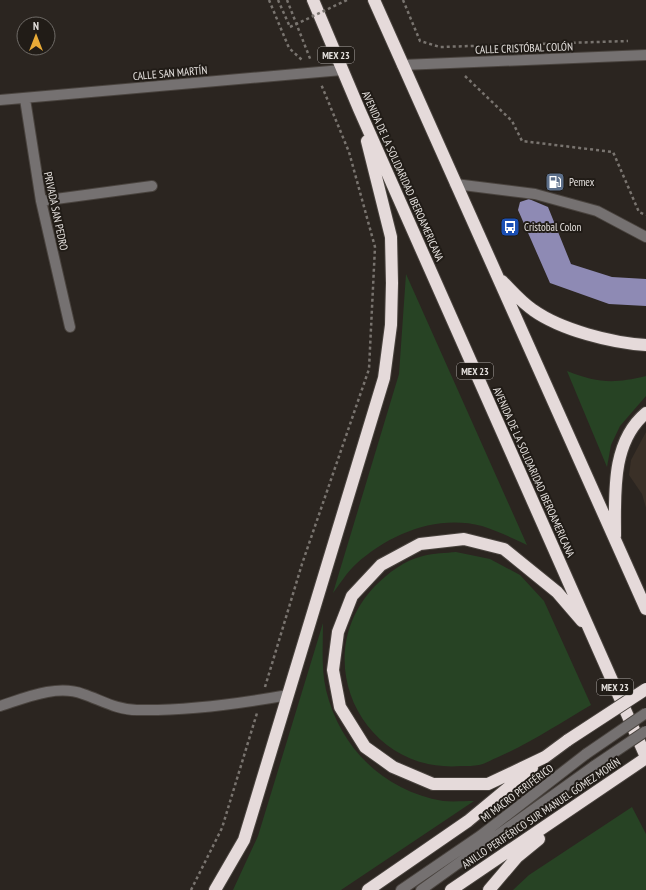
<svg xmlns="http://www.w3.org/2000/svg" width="646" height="890" viewBox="0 0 646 890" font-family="'PT Sans Narrow',sans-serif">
	<rect width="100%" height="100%" fill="#2b2520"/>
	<path fill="#3a3027" d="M646 432V508L642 494 629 475 631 460Z"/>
	<path fill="#274324" d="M406 274 527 545C512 538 498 531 482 526 437 514 389 534 356 564 347 572 340 584 333 593L399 374Z
		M567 371C598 383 613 384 646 376V396L620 426 611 445 607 467Z
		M456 552 490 559 520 575 544 601 591 705C560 723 529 744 496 758 491 760 485 764 479 765 474 766 467 766 461 766 363 774 306 658 375 586 388 573 405 560 423 556 434 553 446 553 456 552Z
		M323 623C323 645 321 668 326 690 340 748 384 791 443 801 453 802 464 801 474 801L341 890H233L258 836Z
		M632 807 646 834V890H513L529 875Z"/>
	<path fill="#8e8ab4" d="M529 199 548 207 571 264 612 277 646 279V306L609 304 550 283 518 210 520 202Z"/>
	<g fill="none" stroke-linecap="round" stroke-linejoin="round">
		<g stroke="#49433e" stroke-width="12">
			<path id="minor" d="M402 65 646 55
				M25 99 41 201 70 327
				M0 100 342 70
				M455 184 535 194 597 211 646 237
				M41 201 152 186
				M0 706C25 698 57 684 83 694 101 700 117 710 137 710 188 711 238 704 288 695
				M401 890 480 836 586 754
				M421 890 594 766"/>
		</g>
		<g stroke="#49433e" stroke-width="14">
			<path id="highway" d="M313 0 359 109 646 757
				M374 0 646 609
				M502 281C511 290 521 302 533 310 561 330 612 343 646 345
				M615 536C615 494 611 442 646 413
				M568 740 545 757 488 784H433L393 767 365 747 340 707 333 670 338 632 352 596 381 565 420 544 464 539 504 549 557 592 582 621
				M215 890 244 840 384 378 391 325 392 283 391 237 367 141
				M368 890 468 821 532 768
				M451 890 646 758
				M489 890 517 857 539 839"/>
		</g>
		<path stroke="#79746f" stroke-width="2.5" stroke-dasharray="3 3" stroke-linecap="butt" d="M269 0 289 48 302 60
			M278 0 290 27
			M287 0 311 61
			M403 0 420 41 440 47 628 41
			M465 76 512 121 522 141 613 152 639 212 646 215
			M265 687 302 564 369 369 375 247 349 152 321 84
			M191 890 222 828 257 713"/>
		<use href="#minor" stroke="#757171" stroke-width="10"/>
		<use href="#highway" stroke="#e5dada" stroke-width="12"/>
		<g stroke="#49433e" stroke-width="12" stroke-linecap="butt">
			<path id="minor-bridge" d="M586 754 646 713
				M594 766 646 731"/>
		</g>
		<g stroke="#49433e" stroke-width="14" stroke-linecap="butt">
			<path id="highway-bridge" d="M568 740 646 689"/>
		</g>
		<path stroke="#79746f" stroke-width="2.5" stroke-dasharray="3 3" stroke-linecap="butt" d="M290 27 347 0"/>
		<use href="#minor-bridge" stroke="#757171" stroke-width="10"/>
		<use href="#highway-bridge" stroke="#e5dada" stroke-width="12"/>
	</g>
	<defs>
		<g id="fuel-square" transform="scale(1)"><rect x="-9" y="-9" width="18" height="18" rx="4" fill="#5c6f8a" stroke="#211c17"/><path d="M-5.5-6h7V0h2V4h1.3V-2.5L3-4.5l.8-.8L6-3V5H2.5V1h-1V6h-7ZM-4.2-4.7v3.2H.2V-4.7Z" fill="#fff"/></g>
		<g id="bus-square" transform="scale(1)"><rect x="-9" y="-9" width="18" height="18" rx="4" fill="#1a4fb4" stroke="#211c17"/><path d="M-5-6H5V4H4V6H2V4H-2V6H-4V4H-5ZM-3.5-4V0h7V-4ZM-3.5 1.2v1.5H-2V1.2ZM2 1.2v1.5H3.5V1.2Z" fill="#fff"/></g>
	</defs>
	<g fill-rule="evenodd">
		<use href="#fuel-square" x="555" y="182"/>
		<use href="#bus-square" x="510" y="227"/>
	</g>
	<g text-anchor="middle" stroke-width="4" stroke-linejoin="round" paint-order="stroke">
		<g fill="#211c17" stroke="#aaa6a2" stroke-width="1">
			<rect x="318" y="47" width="36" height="16" rx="3"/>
			<rect x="457" y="363" width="36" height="16" rx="3"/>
			<rect x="597" y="679" width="36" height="16" rx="3"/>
		</g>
		<g font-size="10" font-weight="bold" fill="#e5e1de">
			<text x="336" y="59">MEX 23</text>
			<text x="475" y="375">MEX 23</text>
			<text x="615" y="691">MEX 23</text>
		</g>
		<g font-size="11" fill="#e5e1de" stroke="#211c17">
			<text transform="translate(524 48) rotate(-2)" y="4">CALLE CRISTÓBAL COLÓN</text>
			<text transform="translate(170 73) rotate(-5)" y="4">CALLE SAN MARTÍN</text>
			<text transform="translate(403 176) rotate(66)" y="4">AVENIDA DE LA SOLIDARIDAD IBEROAMERICANA</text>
			<text transform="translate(56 211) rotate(78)" y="4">PRIVADA SAN PEDRO</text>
			<text transform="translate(534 472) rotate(66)" y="4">AVENIDA DE LA SOLIDARIDAD IBEROAMERICANA</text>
			<text transform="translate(517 793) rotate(-37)" y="4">MI MACRO PERIFÉRICO</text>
			<text transform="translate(541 813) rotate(-34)" y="4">ANILLO PERIFÉRICO SUR MANUEL GÓMEZ MORÍN</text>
		</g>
		<g font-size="11" fill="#e5e1de" stroke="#211c17" text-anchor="start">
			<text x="569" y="186">Pemex</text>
			<text x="524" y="231">Cristobal Colon</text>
		</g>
	</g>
	<g transform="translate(36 36)"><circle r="19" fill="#211c17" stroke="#6f6b67"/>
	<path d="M0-3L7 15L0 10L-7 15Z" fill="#e9ab37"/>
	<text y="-6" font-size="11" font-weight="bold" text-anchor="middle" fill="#e5e1de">N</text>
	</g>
</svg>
